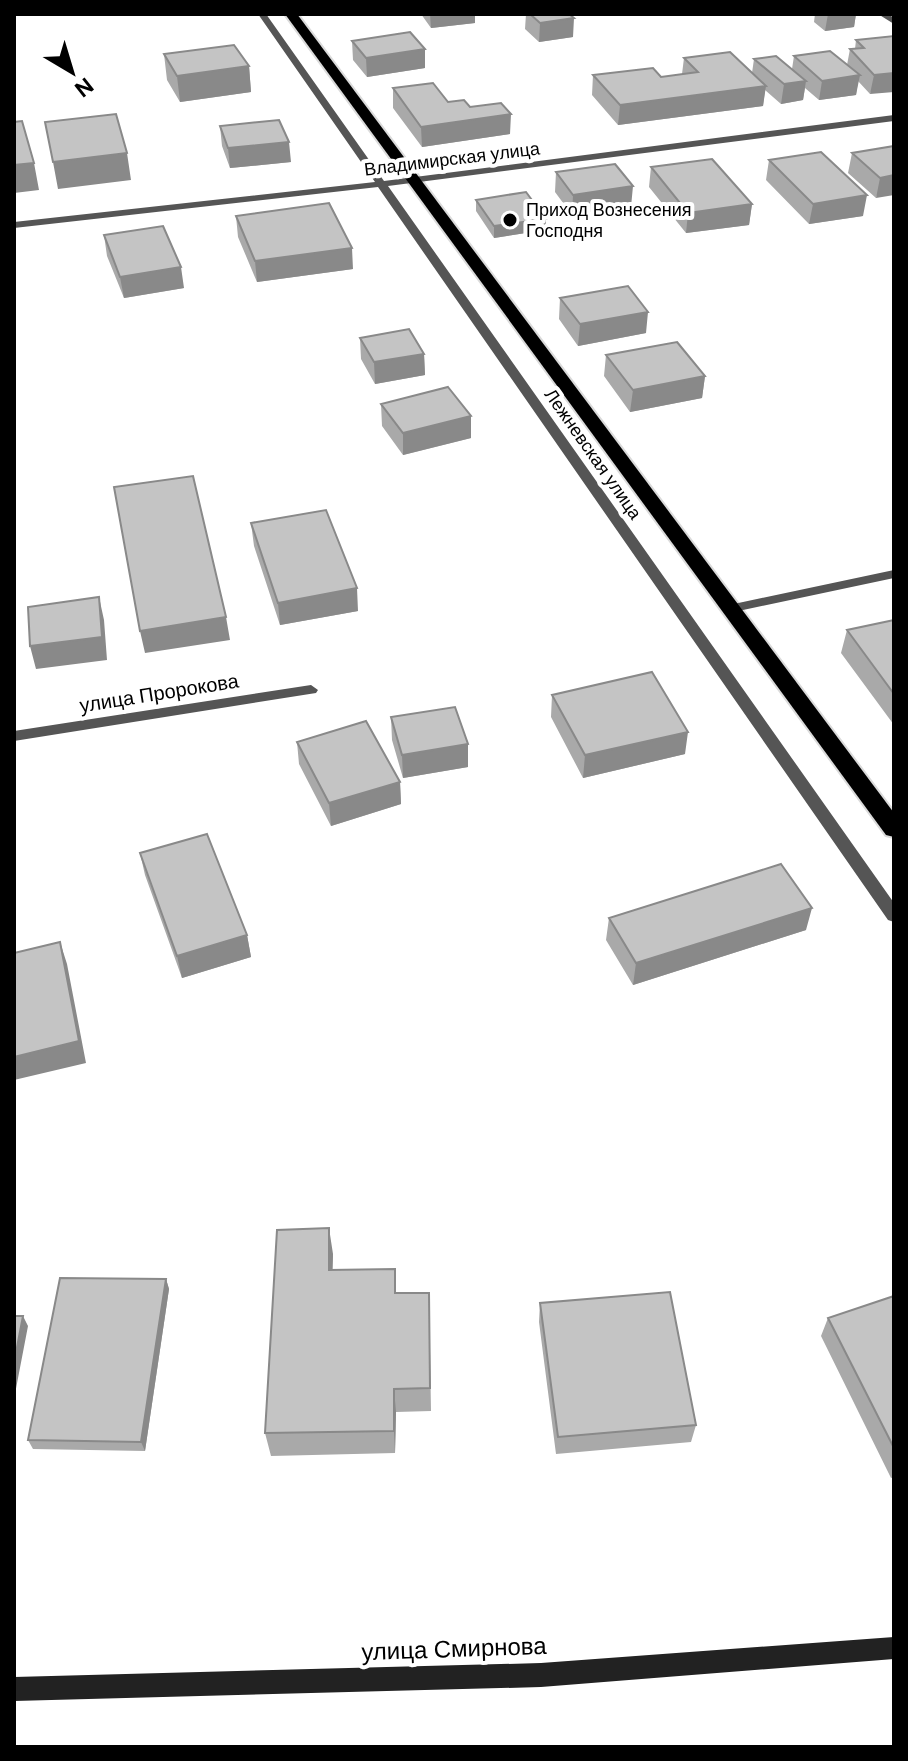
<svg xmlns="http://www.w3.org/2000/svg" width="908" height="1761" viewBox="0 0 908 1761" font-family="'DM Sans',sans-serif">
	<rect width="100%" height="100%" fill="#fff"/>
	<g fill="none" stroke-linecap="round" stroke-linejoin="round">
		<g stroke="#dbdbdb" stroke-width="4">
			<path id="trunk" d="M285 14H297L894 813V837L886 835Z"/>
		</g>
		<path fill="#555" fill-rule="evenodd" d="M258 14H266L384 181 894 115V121L388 186 894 903V922L888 920 378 187 14 228V222L375 182Z
			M878 14H888L894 18V24Z
			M894 570V578L729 613 722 609 729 605Z
			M311 685 318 690 316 693 14 741V731Z"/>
		<path fill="#222" fill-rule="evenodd" d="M894 1637V1659L541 1687 14 1701V1677L541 1663Z"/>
		<use href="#trunk" fill="#000" fill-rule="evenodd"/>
	</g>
	<path fill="#a9a9a9" d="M421 14H475V23L431 28Z
		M526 14H569L573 37 539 42 525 29Z
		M815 14H856L854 27 825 31 814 22Z
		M894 36 870 94 858 81 856 95 819 100 805 88 803 100 781 104 765 90 763 106 618 125 592 95 593 75 661 77 682 74 684 58 752 73 754 59 792 69 794 56 847 65 850 49H855L856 40Z
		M352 41 425 49V68L367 77 353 60Z
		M164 54 249 66 251 92 180 102 167 80Z
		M393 88 470 107 510 134 422 147 393 108Z
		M220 126 291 162 230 168 222 146Z
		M894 146 876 198 848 173 852 153Z
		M769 160 863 216 809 224 766 180Z
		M651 167 752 204 749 225 686 233 649 187Z
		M556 172 631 207 572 215 555 192Z
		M476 200 546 219 545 230 494 238 476 211Z
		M236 216 353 269 257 282 238 237Z
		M104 235 184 288 124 298 107 256Z
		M560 298 646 333 578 346 559 319Z
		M360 338 424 354 425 375 375 384 361 359Z
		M606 355 705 376 702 398 630 412 604 376Z
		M381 404 471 438 403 455 382 426Z
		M251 523 358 611 280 625 254 546Z
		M894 620V725L841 653 847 630Z
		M552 695 685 754 583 778 551 717Z
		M391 717 468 767 403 778 392 740Z
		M297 742 400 782 401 804 331 826 299 764Z
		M140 853 247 935 251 957 182 978 145 875Z
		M609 918 806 930 633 985 606 940Z
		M333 1254 332 1270 397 1293H429L431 1411 396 1412 395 1453 271 1456 265 1433Z
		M166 1279 169 1289 145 1451 33 1449 28 1440Z
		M894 1296V1477L891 1478 821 1336 828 1318Z
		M540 1303 696 1425 691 1442 556 1454 539 1322Z"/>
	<path fill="#898989" d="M430 14H475V23L431 28Z
		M828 14H856L854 27 825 31Z
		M574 18 573 37 539 42 540 23Z
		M425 49V68L367 77 366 58Z
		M249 66 251 92 180 102 177 76Z
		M894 73V92L870 94 874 75Z
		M860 75 856 95 819 100 822 81Z
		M806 81 803 100 781 104 784 84Z
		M766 86 763 106 618 125 620 105Z
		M511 114 510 134 422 147 421 127Z
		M289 142 291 162 230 168 228 148Z
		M127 153 131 180 58 189 53 162Z
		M34 163 39 190 14 193V165Z
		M894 175V195L876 198 880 178Z
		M633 186 631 207 572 215 573 195Z
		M867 195 863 216 809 224 813 204Z
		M752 204 749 225 686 233 688 213Z
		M546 219 545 230 494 238V226Z
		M352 248 353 269 257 282 255 261Z
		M181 267 184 288 124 298 120 277Z
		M648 312 646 333 578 346 580 324Z
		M424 354 425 375 375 384 374 362Z
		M705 376 702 398 630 412 633 390Z
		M471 416V438L403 455V433Z
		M357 588 358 611 280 625 278 603Z
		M99 597 104 620 107 660 36 669 30 646Z
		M226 617 230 640 145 653 140 631Z
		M688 732 685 754 583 778 585 755Z
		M468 744V767L403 778 402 755Z
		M400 782 401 804 331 826 329 803Z
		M812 908 806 930 633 985 636 963Z
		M247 935 251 957 182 978 177 956Z
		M60 942 67 964 86 1063 14 1080V1057Z
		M329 1228 333 1254 332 1296 329 1270Z
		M166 1279 169 1289 145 1451 141 1442Z
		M23 1316 28 1326 14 1399V1363Z
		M394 1389 396 1412 395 1453 394 1431Z"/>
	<path fill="#c4c4c4" stroke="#898989" stroke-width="2" d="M530 14H569L574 18 540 23Z
		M410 32 425 49 366 58 352 41Z
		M894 36V73L874 75 850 49 864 48 856 40Z
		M234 45 249 66 177 76 164 54Z
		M830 51 860 75 822 81 794 56Z
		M730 52 766 86 620 105 593 75 653 68 661 77 698 72 684 58Z
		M776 56 806 81 784 84 754 59Z
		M433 83 448 102 464 100 470 107 501 103 511 114 421 127 393 88Z
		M116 114 127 153 53 162 45 122Z
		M279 120 289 142 228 148 220 126Z
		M22 121 34 163 14 165V122Z
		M894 146V175L880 178 852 153Z
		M821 152 867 195 813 204 769 160Z
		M712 159 752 204 688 213 651 167Z
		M615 164 633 186 573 195 556 172Z
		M526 192 546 219 494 226 476 200Z
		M329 203 352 248 255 261 236 216Z
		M163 226 181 267 120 277 104 235Z
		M628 286 648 312 580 324 560 298Z
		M409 329 424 354 374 362 360 338Z
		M677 342 705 376 633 390 606 355Z
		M448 387 471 416 403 433 381 404Z
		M193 476 226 617 140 631 114 487Z
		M326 510 357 588 278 603 251 523Z
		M99 597 102 637 30 646 28 607Z
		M894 620V694L847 630Z
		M652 672 688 732 585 755 552 695Z
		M455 707 468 744 402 755 391 717Z
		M366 721 400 782 329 803 297 742Z
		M207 834 247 935 177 956 140 853Z
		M781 864 812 908 636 963 609 918Z
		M60 942 79 1041 14 1057V953Z
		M329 1228V1270L395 1269V1293H429L430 1388 394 1389V1431L265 1433 277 1230Z
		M60 1278 166 1279 141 1442 28 1440Z
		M670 1292 696 1425 558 1437 540 1303Z
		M894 1296V1448L828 1318Z
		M14 1316H23L14 1363Z"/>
	<circle fill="#000" stroke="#fff" stroke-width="3" cx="510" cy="220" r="8"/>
	<g text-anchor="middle" stroke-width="8" stroke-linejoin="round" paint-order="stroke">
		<g font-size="18" fill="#000" stroke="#fff">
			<text transform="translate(452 159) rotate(-7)" y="6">Владимирская улица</text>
			<text transform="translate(593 454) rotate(55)" y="6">Лежневская улица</text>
		</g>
		<g font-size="18" fill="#000" stroke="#fff" text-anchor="start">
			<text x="526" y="216">Приход Вознесения<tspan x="526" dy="21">Господня</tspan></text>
		</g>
		<g font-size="20" fill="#000" stroke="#fff">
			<text transform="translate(159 693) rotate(-9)" y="7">улица Пророкова</text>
		</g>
		<g font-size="24" fill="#000" stroke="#fff">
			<text transform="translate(454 1649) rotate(-2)" y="8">улица Смирнова</text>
		</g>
	</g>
	<rect width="908" height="1761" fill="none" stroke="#000000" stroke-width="32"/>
	<g transform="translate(72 72) rotate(142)" stroke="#ffffff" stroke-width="6" paint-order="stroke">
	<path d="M0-6L14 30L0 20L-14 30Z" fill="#000000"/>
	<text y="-12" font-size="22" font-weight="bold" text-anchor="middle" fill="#000000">N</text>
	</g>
</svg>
